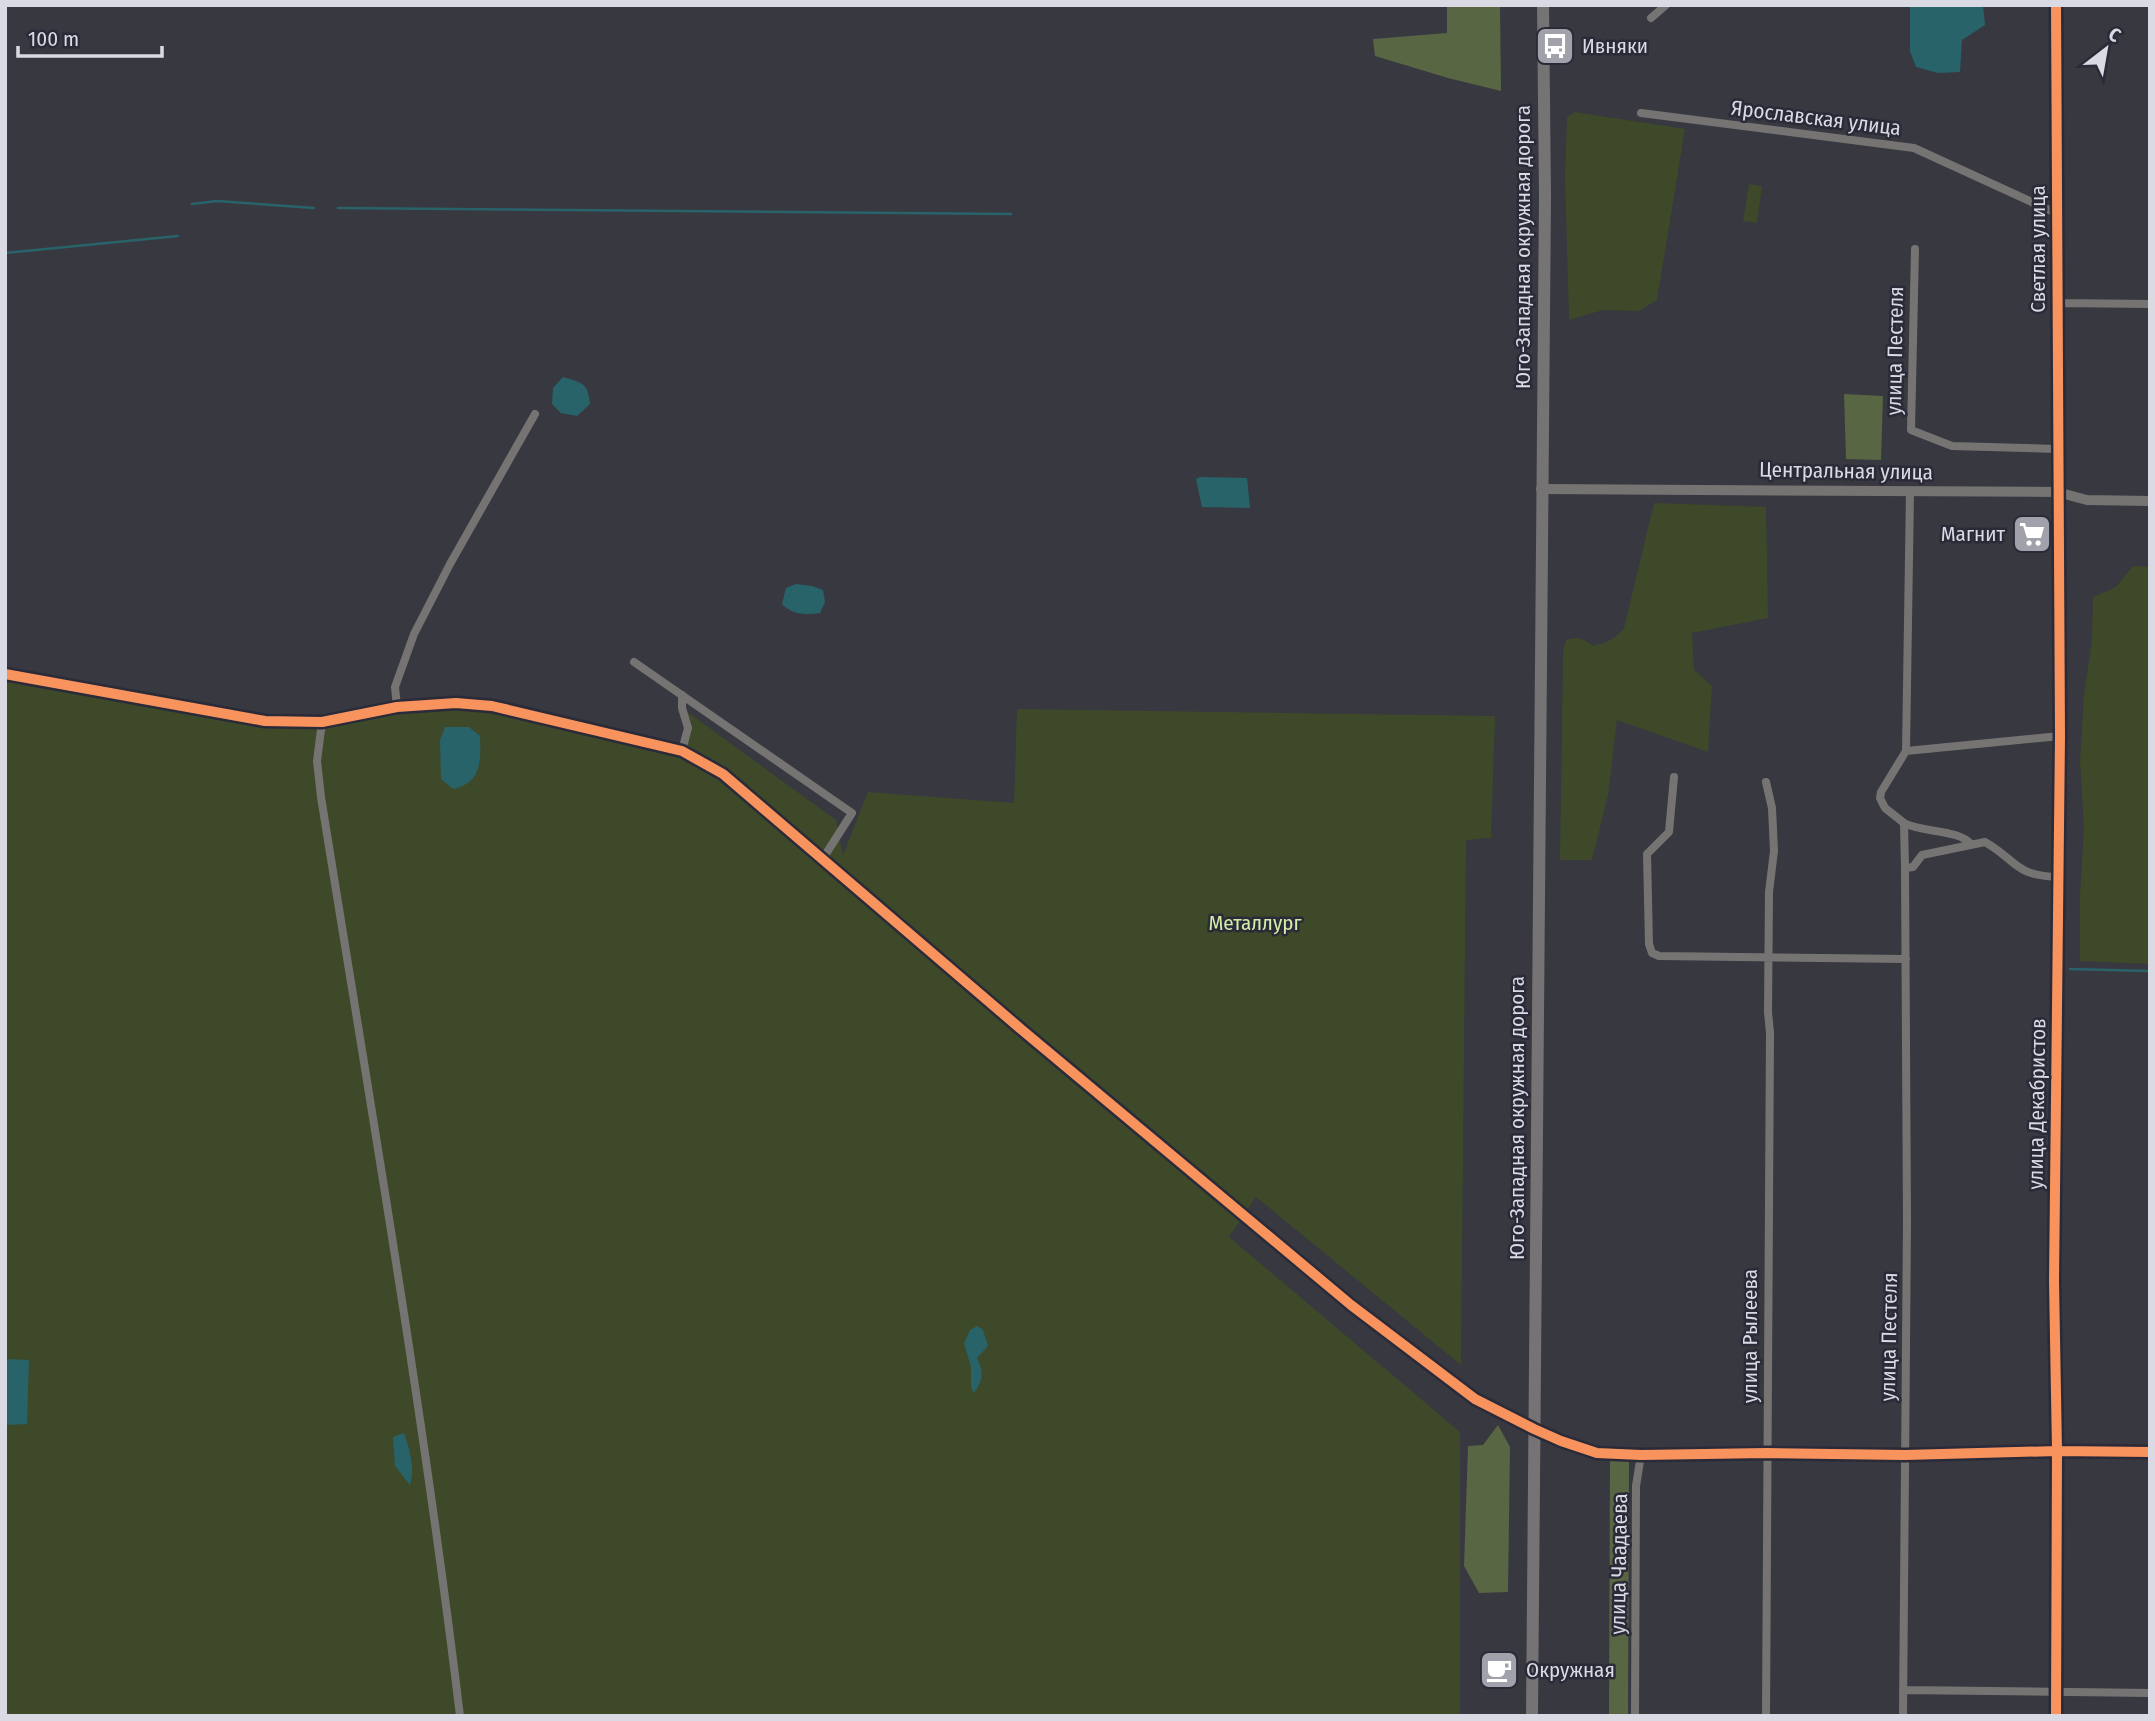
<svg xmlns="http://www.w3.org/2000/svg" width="2155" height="1721" viewBox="0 0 2155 1721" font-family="'Fira Sans Condensed',sans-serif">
	<rect width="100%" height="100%" fill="#383840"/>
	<path fill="#3d4929" d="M1574 112 1685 129 1657 300 1639 311 1603 310 1569 320 1565 177 1567 118Z
		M1749 184 1762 186 1757 223 1743 221Z
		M1654 503 1766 507 1768 618 1692 633 1694 670 1712 686 1708 752 1617 720 1608 795 1592 860H1560L1563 652 1566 640C1576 636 1586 639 1592 646 1607 643 1615 639 1624 628Z
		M2133 566 2150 567V964L2080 961V895L2084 827 2080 761 2084 694 2092 640 2093 597 2116 587Z
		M5 674 289 723 456 703 682 751 688 728 682 708 836 820 843 855 868 792 1014 803 1017 709 1495 716 1491 838 1466 840 1461 1365 1256 1197 1229 1237 1460 1432V1716H5Z"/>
	<path fill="#586643" d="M1447 5H1500L1501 91 1448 78 1375 56 1373 39 1447 33Z
		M1844 394 1883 396 1881 460 1846 459Z
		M1498 1425 1510 1447 1508 1592 1479 1593 1464 1566 1468 1446 1483 1445Z
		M1610 1459H1629L1628 1716H1609Z"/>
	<path fill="#29636a" d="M1910 5H1983L1985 25 1962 40 1960 72 1938 73 1916 67 1910 51Z
		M563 377C583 383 588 383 590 404L577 416 561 413 552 404 553 388Z
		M1200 477 1247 478 1250 508 1202 507 1196 479Z
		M796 584 812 586 823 590 825 602 820 613C807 615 792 615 782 604L786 588Z
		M445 727H469L480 736C481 760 482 783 453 789L441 779 440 740Z
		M977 1326 983 1330 988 1346 977 1358C984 1372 983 1380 974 1393L971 1387V1367L964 1343 970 1330Z
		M5 1359 29 1360 27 1424 6 1425Z
		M404 1433C410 1451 415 1467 410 1485L395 1466 393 1437Z"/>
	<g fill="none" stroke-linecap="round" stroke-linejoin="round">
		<path stroke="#29636a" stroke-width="2.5" d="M192 204 217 201 314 208
			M338 208 1011 214
			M5 253 178 236
			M2070 969 2150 971"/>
		<path stroke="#767473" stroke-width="8" d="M1651 18 1666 5
			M1641 113 1914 148 2058 214
			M1915 249 1911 430 1952 446 2058 449
			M2058 303 2150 304
			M634 662 852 813 822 860
			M682 695V708L688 728 682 751
			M397 707 395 687 414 634 450 564 535 414
			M322 722 317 761 321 797C370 1103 423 1408 460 1716
			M1906 751 1910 492
			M1674 777 1669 832 1647 854 1649 944 1652 953 1659 956 1906 959
			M1766 782 1772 808 1774 851 1769 892 1768 1012 1770 1033 1766 1716
			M1904 823C1923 833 1958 829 1971 844
			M1905 868 1904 823 1885 808 1880 798 1881 792 1906 751 2060 736
			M1534 1429 1561 1441 1597 1453 1641 1455 1767 1453 1905 1455 2057 1451 2150 1452
			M1903 1690 2150 1693
			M1635 1716 1636 1486 1641 1455
			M1903 1716 1907 1221 1905 868 1913 867 1922 855 1985 842C2018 861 2014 876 2059 877
			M2056 1716 2057 1451 2054 1281 2060 736 2056 5"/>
		<path stroke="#767473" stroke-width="10" d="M1541 489 2057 492 2087 500 2150 501
			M5 674 265 721 322 722 397 707 456 703 492 706 682 751 723 774 1022 1030 1351 1305 1475 1399 1534 1429"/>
		<path stroke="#767374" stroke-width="12" d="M1532 1716 1545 196 1543 5"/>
		<g stroke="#2a2a39" stroke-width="15">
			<path id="cycleway" d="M5 674 265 721 322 722 397 707 456 703 492 706 682 751 723 774 1022 1030 1351 1305 1475 1399 1534 1429 1561 1441 1597 1453 1641 1455 1767 1453 1905 1455 2057 1451 2150 1452
				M2056 1716 2057 1451 2054 1281 2060 736 2056 5"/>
		</g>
		<use href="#cycleway" stroke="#f8935d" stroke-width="10"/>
	</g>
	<defs>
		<g id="bus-square" transform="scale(2.0125)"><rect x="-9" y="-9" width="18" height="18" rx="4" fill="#a1a1ab" stroke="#2a2a39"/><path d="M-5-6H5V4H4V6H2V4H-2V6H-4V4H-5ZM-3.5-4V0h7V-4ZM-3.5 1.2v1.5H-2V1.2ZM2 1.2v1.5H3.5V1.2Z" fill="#fff"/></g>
		<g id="supermarket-square" transform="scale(2.0125)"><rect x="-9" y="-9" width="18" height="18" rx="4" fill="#a1a1ab" stroke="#2a2a39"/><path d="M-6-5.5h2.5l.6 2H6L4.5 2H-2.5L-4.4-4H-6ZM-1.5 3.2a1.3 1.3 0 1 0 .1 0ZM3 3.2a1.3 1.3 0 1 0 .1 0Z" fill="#fff"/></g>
		<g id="cafe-square" transform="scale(2.0125)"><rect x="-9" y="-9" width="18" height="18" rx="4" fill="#a1a1ab" stroke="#2a2a39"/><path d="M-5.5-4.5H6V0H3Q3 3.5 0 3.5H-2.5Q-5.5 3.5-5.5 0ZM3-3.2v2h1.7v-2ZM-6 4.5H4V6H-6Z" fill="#fff"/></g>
	</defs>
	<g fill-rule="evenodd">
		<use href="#bus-square" x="1555" y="46"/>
		<use href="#supermarket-square" x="2032" y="534"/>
		<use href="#cafe-square" x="1499" y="1670"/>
	</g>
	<g text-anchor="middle" stroke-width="5" stroke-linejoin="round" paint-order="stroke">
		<g font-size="21" fill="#dadae4" stroke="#2a2a39" text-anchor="start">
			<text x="1582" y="53">Ивняки</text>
			<text x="2005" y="541" text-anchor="end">Магнит</text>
			<text x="1526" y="1677">Окружная</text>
		</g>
		<g font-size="21" fill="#dadae4" stroke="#2a2a39">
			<text transform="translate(1816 118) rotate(7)" y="7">Ярославская улица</text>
			<text transform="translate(1523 247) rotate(-90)" y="7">Юго-Западная окружная дорога</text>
			<text transform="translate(2038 249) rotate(-90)" y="7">Светлая улица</text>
			<text transform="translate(1895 351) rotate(-89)" y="7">улица Пестеля</text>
			<text transform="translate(1846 471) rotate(1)" y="7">Центральная улица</text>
			<text transform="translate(2037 1104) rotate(-89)" y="7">улица Декабристов</text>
			<text transform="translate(1517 1118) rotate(-90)" y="7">Юго-Западная окружная дорога</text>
			<text transform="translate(1750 1336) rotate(-90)" y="7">улица Рылеева</text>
			<text transform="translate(1889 1337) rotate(-89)" y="7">улица Пестеля</text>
			<text transform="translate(1619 1564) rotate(-89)" y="7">улица Чаадаева</text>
		</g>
		<g font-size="21" fill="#d2eda8" stroke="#2a2a39">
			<text x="1255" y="930">Металлург</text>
		</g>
	</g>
	<rect width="2155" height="1721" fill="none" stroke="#dadae4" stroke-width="14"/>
	<g transform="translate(2106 49) rotate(31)" stroke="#2a2a39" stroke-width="5" paint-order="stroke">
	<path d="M0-5L12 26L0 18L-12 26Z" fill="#dadae4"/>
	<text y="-10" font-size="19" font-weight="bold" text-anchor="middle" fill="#dadae4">С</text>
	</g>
	<path d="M18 46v10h144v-10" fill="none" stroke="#dadae4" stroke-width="3.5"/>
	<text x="28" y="46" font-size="21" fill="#dadae4" stroke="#2a2a39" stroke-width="5" paint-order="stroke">100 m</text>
</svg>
